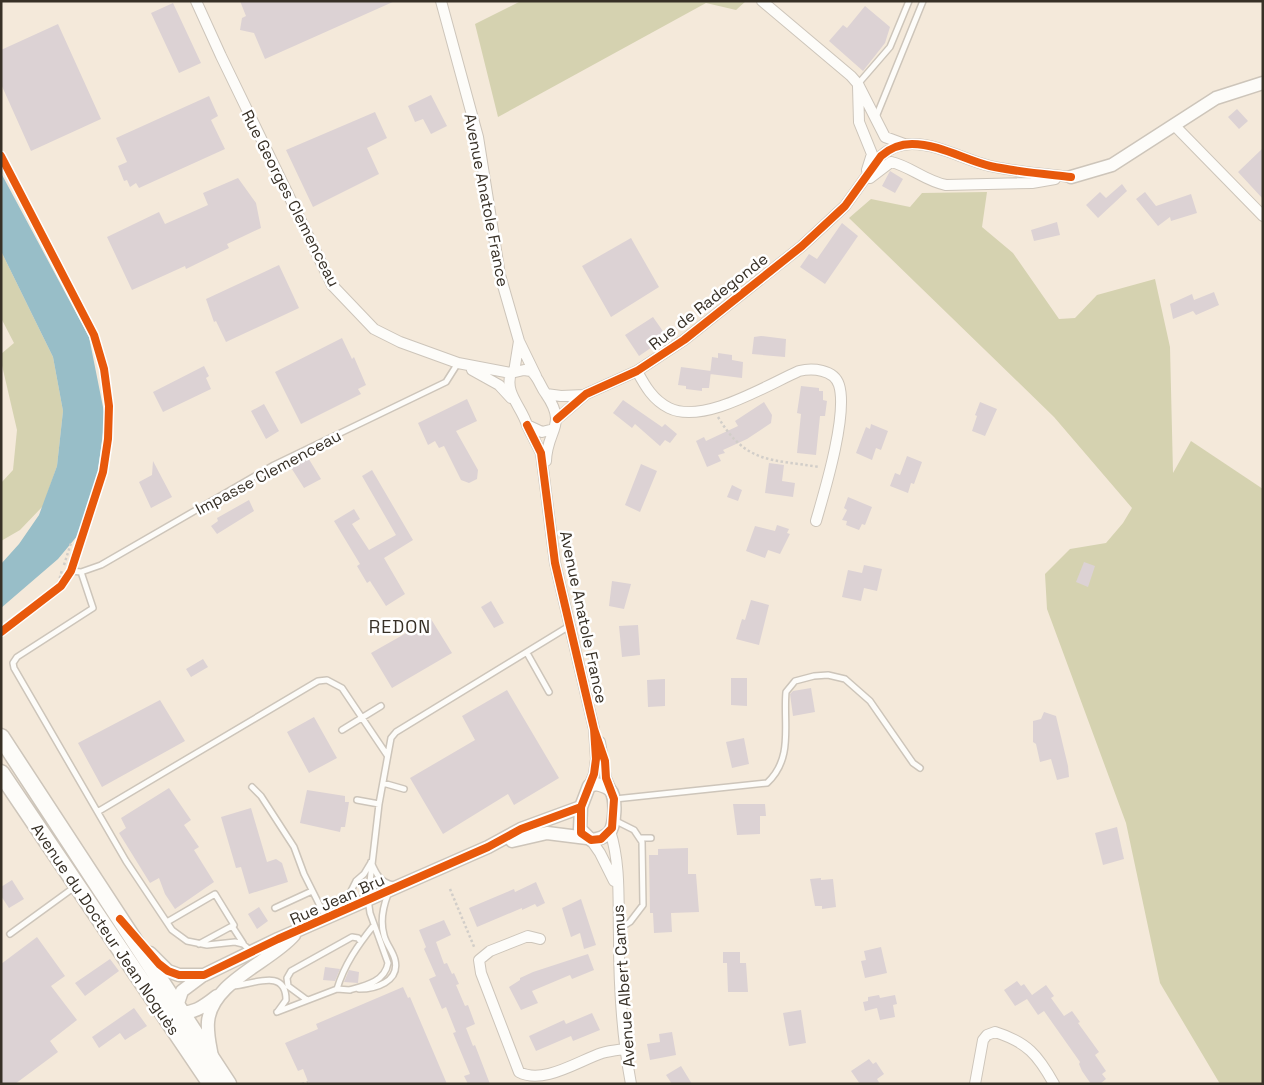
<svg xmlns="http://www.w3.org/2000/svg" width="1264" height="1085" viewBox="0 0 1264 1085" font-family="'Space Grotesk',sans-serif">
	<rect width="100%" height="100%" fill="#f4e9da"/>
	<path fill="#d5d2b0" d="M521 1H746L736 10 706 3 498 117 475 24Z
		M987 192 982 227 1013 253 1059 319 1075 318 1097 295 1155 279 1170 347 1173 473 1191 441 1263 489V1084H1220L1160 983 1126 823 1047 609 1045 574 1070 549 1106 543 1123 523 1132 508 1054 417 849 218 871 199 910 207 922 193Z
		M1 251 53 357 63 411 57 466 43 506 20 530 1 541V483L13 470 17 430 1 361V354L14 343 1 318Z"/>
	<path fill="#98bec8" d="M1 173 89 337 105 417 97 479 78 535 58 559 1 608V564L19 544 39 515 57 466 63 411 53 357 1 251Z"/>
	<path fill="#dcd2d4" d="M240 1H395L265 59 254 33 240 30 242 18 246 16Z
		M173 3 201 63 179 73 151 13Z
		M865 6 890 27 885 43 863 71 829 41 843 25 847 28Z
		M58 24 101 119 31 151 1 84V50Z
		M431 95 447 126 431 134 423 119 415 122 408 106Z
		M209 96 218 116 211 120 225 149 139 188 136 183 130 187 127 180 124 181 118 166 127 162 116 138Z
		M1237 109 1248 121 1239 129 1228 117Z
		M375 112 387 138 367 148 379 174 313 207 286 150Z
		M1263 148V199L1238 172Z
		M890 171 903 179 895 193 882 186Z
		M238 178 256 203 261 228 227 244 229 248 186 269 185 266 132 290 107 237 159 212 165 224 190 213 208 205 203 193Z
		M1122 184 1127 191 1098 218 1086 205 1100 192 1106 198Z
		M1145 192 1156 206 1191 194 1197 213 1171 221 1170 217 1158 226 1136 199Z
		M1057 222 1060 235 1034 241 1031 230Z
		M842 223 858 236 825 284 800 267 809 254 817 259Z
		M631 238 659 287 611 317 582 266Z
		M279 265 299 308 226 342 216 321 214 322 206 299Z
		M1214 292 1219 305 1196 315 1193 311 1173 319 1170 304 1192 294 1194 300Z
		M653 317 667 337 639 356 625 335Z
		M761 336 786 339 785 357 752 354 754 337Z
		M342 338 352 359 354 357 366 385 358 389 361 394 301 424 275 372Z
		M718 353 732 355V360L743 362 742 378 710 374 712 357 718 358Z
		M204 366 209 376 206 378 211 389 163 412 153 392Z
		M681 367 711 371 709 388H702V391L686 389V386L678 385Z
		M801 386 819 388V391H823V400L827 401 825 416H820L816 455 797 453 801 414 797 413Z
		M467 399 477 421 456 431 478 470 477 479 469 483 461 480 444 446 439 448 435 441 428 445 418 423Z
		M623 400 662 427 665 424 677 434 670 443 665 440 660 446 635 424 632 428 613 413Z
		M764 402 772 415 771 423 747 439 723 450 725 453 718 455 721 461 707 467 696 441 704 437 706 441 738 426 735 421Z
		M980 402 997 409 985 436 972 431 977 416 975 415Z
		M264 404 279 431 266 439 251 411Z
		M871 424 888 431 881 450 876 448 872 460 856 453 866 427 870 429Z
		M307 456 321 479 304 488 290 466Z
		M907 456 922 462 914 484 911 483 908 493 890 486 895 473 900 475Z
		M153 461 172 497 151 508 139 482 152 475Z
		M769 463 784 465 782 481 795 483 793 497 765 493Z
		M641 464 657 471 640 512 625 505Z
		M372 470 413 540 384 558 405 594 386 606 370 581 367 583 357 566 360 564 334 521 354 509 360 519 352 524 369 550 396 535 362 476Z
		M732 485 742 490 738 501 727 497Z
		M848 497 872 507 865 525 862 524 859 530 846 525 847 521 842 520 847 510 844 508Z
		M249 500 254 511 217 534 211 526 218 521 217 518Z
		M777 525 789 529 787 533 790 534 780 554 768 550 765 558 746 551 755 526 775 531Z
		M1084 562 1095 566 1088 587 1076 582Z
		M864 565 882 569 877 591 864 588 861 601 842 597 848 570 862 573Z
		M612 581 631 584 624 609 609 606Z
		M751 600 769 605 759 645 736 639 742 619 745 620Z
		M491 601 504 623 494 628 481 607Z
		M431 619 452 653 392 688 371 653Z
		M638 625 640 655 622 657 619 626Z
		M203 659 208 667 191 677 186 669Z
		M731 678H747V706L731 705Z
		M665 679V706L648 707 647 680Z
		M811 688 815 712 793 716 790 694 793 691Z
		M507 690 559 778 514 805 508 794 443 834 410 778 475 740 462 716Z
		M160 700 185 741 102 787 78 743Z
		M1044 712 1056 716 1068 766 1069 777 1057 780 1051 759 1040 762 1036 744 1033 742V721L1041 719Z
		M314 717 337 758 309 773 287 732Z
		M744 738 749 764 732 768 726 742Z
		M169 788 191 820 184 825 199 847 194 850 214 882 175 909 165 894 159 878 150 883 119 833 126 828 121 818Z
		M307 790 345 796V802H349L345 827H341L340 832 300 823Z
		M733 804H765L766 816H760V834L737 835Z
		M251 808 267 862 276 859 282 863 288 882 249 894 241 867 236 868 221 817Z
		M1117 827 1124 859 1103 865 1095 833Z
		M688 848V874H696L699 912 671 913 672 932 654 933 653 913H650L649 855H658V849Z
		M821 878V880L833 879 836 907 822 909V906H815L810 879Z
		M12 880 24 899 9 908 1 896V887Z
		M536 882 545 903 537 907 535 904 522 910V908L477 927 469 908 514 889 515 892Z
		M581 899 596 945 584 949 580 933 571 937 562 908Z
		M259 907 268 921 257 929 248 914Z
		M444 920 451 935 436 942 444 964 447 963 452 974 454 973 459 984 456 985 465 1006 468 1005 475 1024 466 1028 473 1046 475 1045 490 1084H468L464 1076 470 1074 453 1033 456 1032 446 1007 442 1009 429 979 436 976 424 949 426 947 419 930Z
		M37 937 65 976 51 986 77 1020 50 1041 58 1052 15 1084H1V964Z
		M881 947 887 973 865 978 861 961 866 960 864 951Z
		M723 952H740V963H746L748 992H728L727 963H723Z
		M588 954 594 970 572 979 570 975 532 991 538 1003 521 1010 509 987 520 980V978L533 972Z
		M110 959 119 971 85 996 75 983Z
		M325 967 340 969 335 981 323 980Z
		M349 970 359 972 358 983 344 982Z
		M1017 981 1021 986 1024 984 1032 995 1046 985 1054 996 1051 998 1064 1016 1072 1011 1080 1022 1078 1023 1099 1052 1095 1055 1106 1071 1102 1074 1106 1079 1100 1084H1091L1082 1071 1079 1064 1080 1062 1044 1011 1038 1015 1027 999 1015 1006 1004 990Z
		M403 987 408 998 410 997 447 1084H309L303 1069 298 1071 285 1043 318 1029 316 1024Z
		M879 995 880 998 895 995 897 1004 893 1005 895 1017 880 1020 877 1008 865 1011 863 1002 868 1001V997Z
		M134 1008 147 1026 125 1040 120 1033 99 1048 92 1037Z
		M801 1010 806 1043 789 1046 783 1013Z
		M592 1013 600 1030 573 1041 571 1036 536 1051 529 1036 564 1020 566 1024Z
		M672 1032 676 1055 650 1060 647 1044 660 1042 659 1034Z
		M869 1059 873 1064 876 1062 884 1074 877 1079 880 1084H860L851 1071Z
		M681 1066 692 1084H672L666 1075Z"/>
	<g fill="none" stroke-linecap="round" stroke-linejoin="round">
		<g stroke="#cdc5ba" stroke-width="8">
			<path id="service" d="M858 84 890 47 909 1
				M876 117 923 1
				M71 571 81 572 101 565 274 465 446 382 458 363
				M81 572 93 608 17 657 13 663 14 668 126 861 172 930 187 941 207 945 235 942 243 944 252 952
				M527 653 549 692
				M342 730 381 706
				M383 783 404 789
				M252 787 261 796 294 847 304 874 326 918
				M615 799 767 783C794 758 783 724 786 692L795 681 814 676 828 675 845 679 870 701 913 763 920 768
				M357 800 379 804
				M99 811 318 681 327 680 342 688 387 755
				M614 820 634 830 642 842 643 905 630 922 619 929
				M640 838H651
				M371 862C376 874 380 882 393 885
				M343 907 356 881 364 874 370 864
				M275 908 312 891
				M167 922 215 894 234 925 199 944
				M232 926 243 943
				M10 934 76 886
				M233 986C252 985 286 967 286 1000L278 1011
				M337 989C344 965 358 945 374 925
				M359 989C375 989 400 982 395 960 393 951 386 944 384 935 380 921 383 907 388 894
				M349 990C364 986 385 982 388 963L370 913 368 899 379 804 391 738 396 732 571 625
				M307 1000 288 986 287 978 291 971 352 937 358 938 361 942
				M277 1012 337 989 350 990"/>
		</g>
		<g stroke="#cdc5ba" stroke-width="12">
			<path id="minor" d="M196 1 221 56 332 285 374 329 400 342 458 363 511 373
				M441 1 478 137 500 275 519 341 536 376
				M762 1 851 76 858 84 885 137 904 144
				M858 86 859 122 872 154 867 170
				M1175 126 1263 216
				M870 178 891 162C910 166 925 181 946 185L1032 183 1055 179
				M472 370 499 385 511 398
				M637 371C645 386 653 400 669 408 703 425 767 385 799 371 812 368 834 369 839 385 848 414 825 490 816 521
				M514 372 519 341
				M511 373 524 370 531 371C539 378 540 386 546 394 568 426 547 429 546 461
				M511 373C504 393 522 407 527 425L542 432 554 429
				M546 394 561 396 585 395
				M557 419 586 394 637 371 684 340 802 246 845 206 881 156C890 148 900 144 912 144 939 144 965 160 990 166 1017 172 1044 174 1071 177
				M527 425 541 453 555 563 594 729 596 759 594 774 589 786
				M600 742 606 778 612 792
				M610 831C621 864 618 904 619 938 619 987 622 1036 631 1084
				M591 840 600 853 614 881
				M540 939 528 936 490 951 479 960 481 973 519 1072C543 1085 578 1061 602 1053 609 1051 618 1050 625 1049
				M975 1084 983 1040 987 1035 995 1032C1027 1042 1038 1055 1054 1084"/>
		</g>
		<g stroke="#cdc5ba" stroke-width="15">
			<path id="tertiary" d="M1071 177 1112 165 1216 98 1263 83
				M596 784C601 785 606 786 610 790 617 797 615 826 609 833 604 838 598 839 591 840L580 829 581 807 589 786Z
				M512 841 547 833 587 838
				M150 953 168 971 179 975H204L278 939 488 847 521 829 581 807
				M174 1012C193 1015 203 1007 217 996
				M175 1012 182 991 202 976
				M212 1057C210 1045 207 1034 208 1022 211 982 271 962 294 935"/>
		</g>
		<g stroke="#cdc5ba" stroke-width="19">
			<path id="primary" d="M1 737 228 1084
				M1 773 211 1084"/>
		</g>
		<path stroke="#d2cec9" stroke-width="2.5" stroke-dasharray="2.5 2.5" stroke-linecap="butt" d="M718 417C746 464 771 459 819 467
			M64 565 71 543
			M57 588 62 570
			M450 889 475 949
			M302 1084 308 1082"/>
		<use href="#service" stroke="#fdfcf9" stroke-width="5"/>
		<use href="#minor" stroke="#fdfcf9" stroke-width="10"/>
		<use href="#tertiary" stroke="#fdfcf9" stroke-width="12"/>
		<use href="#primary" stroke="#fdfcf9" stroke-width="16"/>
		<g stroke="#fff" stroke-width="11">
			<path id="cycleway" d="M1 156 94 335 104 369 109 406 108 439 103 472 71 571 61 586 1 632
				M557 419 586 394 637 371 684 340 802 246 845 206 881 156C890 148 900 144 912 144 939 144 965 160 990 166 1017 172 1044 174 1071 177
				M527 425 541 453 555 563 594 729 596 759 594 774 581 807V833L591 840 601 839 612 828 614 799 606 778 605 761 594 729
				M120 919 159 964 168 971 179 975H204L278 939 488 847 521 829 581 807"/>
		</g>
		<use href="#cycleway" stroke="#e8590c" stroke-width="8"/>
	</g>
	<g text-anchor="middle" stroke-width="5" stroke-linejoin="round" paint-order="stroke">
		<g font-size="16" fill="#373026" stroke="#fff">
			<text transform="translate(291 198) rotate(63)" y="6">Rue Georges Clemenceau</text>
			<text transform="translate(487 200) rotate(79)" y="6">Avenue Anatole France</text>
			<text transform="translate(708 301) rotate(-38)" y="6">Rue de Radegonde</text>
			<text transform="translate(268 472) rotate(-28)" y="6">Impasse Clemenceau</text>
			<text transform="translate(584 617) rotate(78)" y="6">Avenue Anatole France</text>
			<text transform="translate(337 899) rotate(-24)" y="6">Rue Jean Bru</text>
			<text transform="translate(106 929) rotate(56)" y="6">Avenue du Docteur Jean Noguès</text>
			<text transform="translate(623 986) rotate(-94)" y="6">Avenue Albert Camus</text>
		</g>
		<g font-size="18" letter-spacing="1" fill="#373026" stroke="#fff">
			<text x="400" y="633">REDON</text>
		</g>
	</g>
	<rect width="1264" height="1085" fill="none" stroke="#373026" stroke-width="5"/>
</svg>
